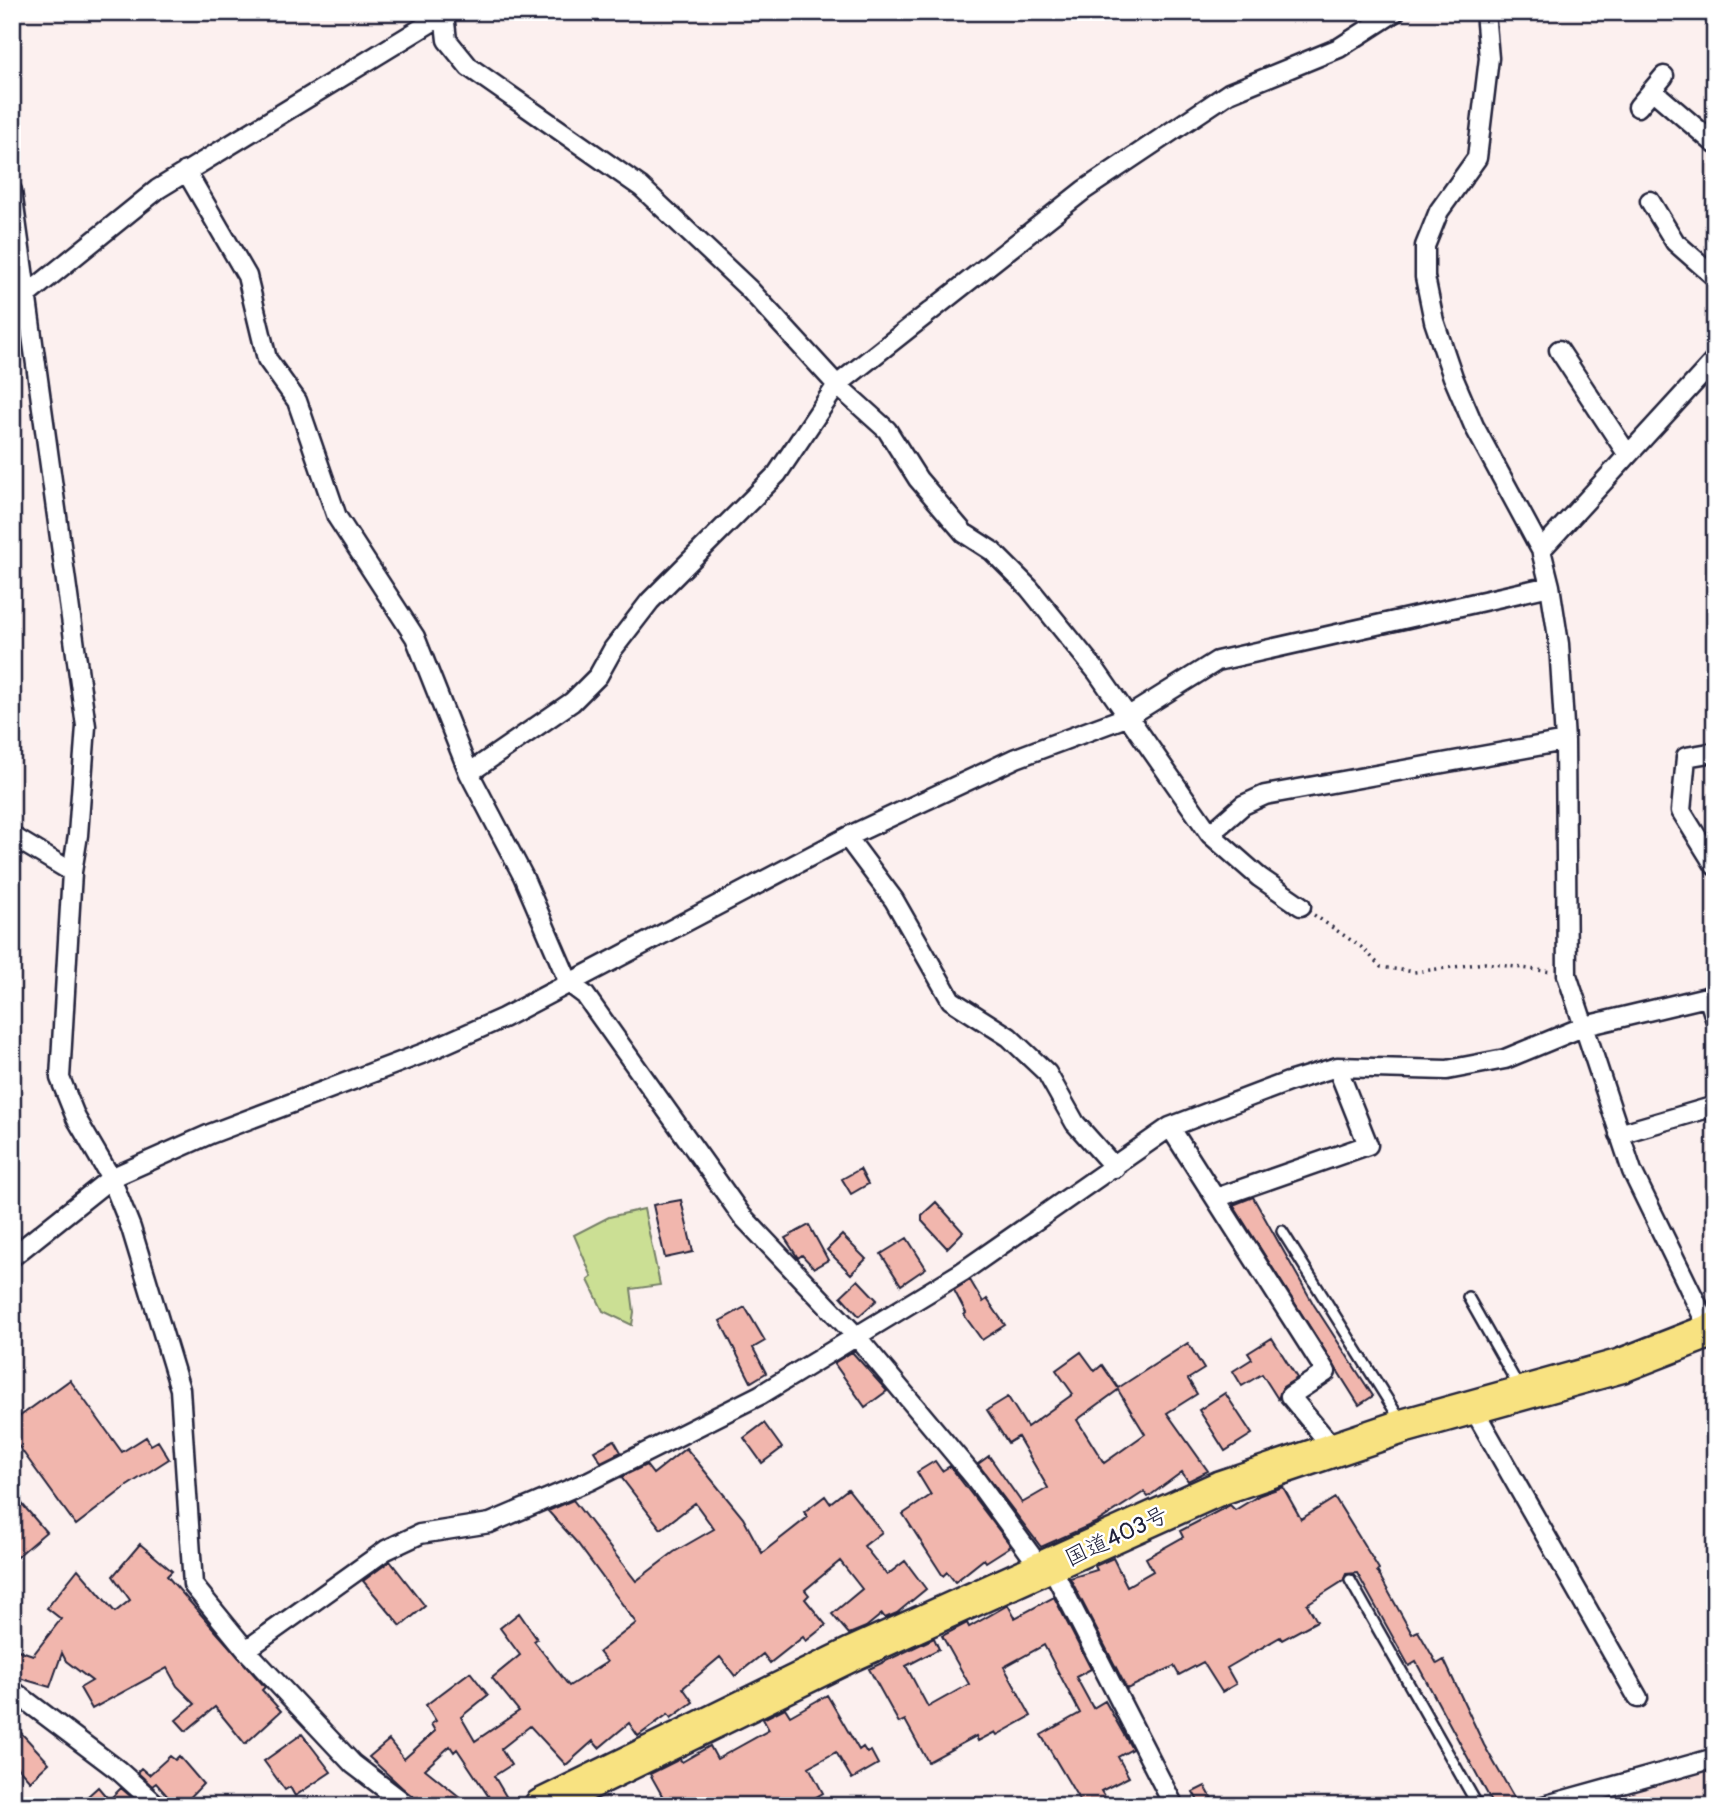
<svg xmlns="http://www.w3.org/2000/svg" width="1727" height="1818" viewBox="0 0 1727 1818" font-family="Pangolin,'Klee One',sans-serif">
	<rect width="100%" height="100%" fill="#fcf0ef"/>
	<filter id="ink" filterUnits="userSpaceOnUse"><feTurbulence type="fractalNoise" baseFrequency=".0143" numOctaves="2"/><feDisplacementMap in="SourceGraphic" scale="14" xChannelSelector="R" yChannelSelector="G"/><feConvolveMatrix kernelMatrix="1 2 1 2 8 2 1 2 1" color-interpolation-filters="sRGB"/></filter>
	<g filter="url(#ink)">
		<path fill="#f9dfdb" d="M1715 1768V1806H1580Z"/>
		<path fill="#cbdf94" stroke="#768068" stroke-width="2" d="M644 1209 660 1285 631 1289 634 1312 632 1325 603 1311 588 1280 592 1277 574 1235 609 1217Z"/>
		<path fill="#f1b6ad" stroke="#22223b" stroke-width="2" fill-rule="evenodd" d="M860 1169 868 1184 851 1194 842 1179Z
			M1253 1197 1314 1305 1373 1396 1359 1405 1233 1205Z
			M681 1200 693 1252 665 1258 653 1205Z
			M936 1202 963 1232 947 1248 922 1221V1215Z
			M809 1225 828 1260 814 1268 802 1255 798 1258 785 1238Z
			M842 1235 866 1259 851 1274 827 1250Z
			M907 1238 926 1268 901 1285 881 1254Z
			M858 1280 877 1300 859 1316 841 1296Z
			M970 1280 983 1302 987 1299 1005 1325 982 1340 964 1315 966 1313 954 1290Z
			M745 1307 765 1341 753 1348 766 1373 751 1382 720 1321Z
			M1272 1338 1297 1378 1283 1387 1278 1399 1262 1374 1242 1386 1233 1371 1252 1359 1248 1353Z
			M1188 1343 1204 1369 1188 1379 1197 1394 1167 1413 1208 1471 1188 1481 1182 1472 1148 1497 1144 1492 1097 1522 1041 1547 978 1464 989 1456 1022 1503 1048 1488 1018 1437 1008 1443 987 1410 1008 1397 1027 1427 1073 1394 1056 1370 1081 1352 1095 1371 1102 1365 1118 1388ZM1118 1390 1145 1434 1104 1463 1077 1420Z
			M852 1352 887 1391 865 1407 834 1363Z
			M70 1380 122 1452 146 1437 151 1445 158 1441 169 1459 127 1486 76 1525 12 1437V1422Z
			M1225 1393 1252 1434 1225 1451 1199 1410Z
			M764 1423 782 1448 762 1463 744 1438Z
			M614 1440 621 1452 601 1462 594 1451Z
			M686 1448 743 1518 762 1553 808 1517 804 1512 825 1496 830 1503 848 1489 882 1532 864 1546 887 1575 905 1561 926 1589 897 1613 885 1618 882 1614 866 1627 849 1634 832 1614 862 1589 840 1561 805 1590 809 1595 805 1599 826 1625 806 1641 803 1637 770 1663 763 1654 735 1676 720 1657 683 1688 693 1702 671 1718 668 1714 638 1736 629 1723 599 1748 593 1741 566 1765 530 1726 501 1749 511 1765 494 1776 507 1798 495 1806 457 1749 454 1752 450 1746 425 1769 471 1806H422L369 1757 389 1740 404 1759 435 1731 431 1724 436 1721 426 1705 470 1672 488 1695 461 1717 475 1741 519 1711 492 1678 520 1655 500 1628 519 1613 537 1639 534 1641 569 1686 607 1662 599 1652 636 1623 578 1544 548 1511 573 1500 636 1581 674 1552 714 1529 695 1503 661 1529 621 1477 646 1465 653 1474Z
			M935 1461 942 1471 950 1466 1011 1546 986 1562 984 1559 955 1582 947 1572 943 1576 903 1514 931 1495 917 1472Z
			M1283 1487 1301 1519 1335 1498 1379 1569 1377 1571 1412 1634 1418 1631 1437 1664 1444 1660 1484 1745 1519 1806H1494L1416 1662 1409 1666 1357 1573 1346 1574 1343 1581 1307 1604 1317 1621 1282 1640 1280 1637 1227 1668 1236 1684 1222 1692 1203 1662 1179 1675 1174 1666 1127 1689 1070 1578 1097 1570 1095 1566 1113 1558 1127 1586 1153 1571 1146 1558 1183 1537 1180 1531 1230 1505 1235 1510 1260 1495Z
			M12 1492 46 1532 12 1561Z
			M140 1544 172 1571 167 1576 265 1687 262 1690 281 1711 245 1744 215 1707 186 1731 176 1720 195 1704 177 1686 167 1668 92 1709 80 1688 92 1681 66 1661 62 1653 50 1687 12 1676V1648L33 1655 61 1619 47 1608 78 1569 115 1612 130 1600 113 1576Z
			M390 1561 425 1606 401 1626 363 1581Z
			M1054 1597 1091 1669 1076 1677 1093 1708 1105 1701 1132 1749 1118 1757 1129 1777 1101 1791 1106 1799 1093 1806H1083L1041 1735 1080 1713 1044 1645 1004 1667 1031 1716 997 1735 995 1732 978 1741 976 1736 928 1762 905 1720 899 1723 869 1669 934 1638 939 1649 906 1666 928 1707 969 1684 942 1636 967 1623 969 1627 1008 1605 1015 1618Z
			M827 1695 859 1750 863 1747 867 1753 871 1751 878 1764 852 1779 836 1752 809 1767 823 1793 800 1806H668L650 1774 680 1759 682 1762 710 1746 717 1759 769 1730 763 1719 785 1708 790 1716Z
			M12 1723 49 1763 30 1781 12 1761Z
			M302 1734 331 1772 295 1796 290 1787 285 1790 264 1761Z
			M170 1756 175 1760 179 1756 203 1784 182 1806H176L156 1783 152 1786 137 1772 141 1768 149 1775Z
			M1205 1786 1216 1806H1201L1193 1792Z
			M98 1787 109 1800 121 1788 136 1801 131 1806H77Z"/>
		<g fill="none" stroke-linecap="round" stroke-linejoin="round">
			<g stroke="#22223b" stroke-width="14">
				<path id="lane" d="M1282 1231 1401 1421
					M1468 1297 1519 1387
					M1350 1580 1478 1806"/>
			</g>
			<g stroke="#22223b" stroke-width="23">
				<path id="street" d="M1485 12 1489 58 1477 158 1439 211 1425 246V277L1434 321 1453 377 1474 426 1541 550 1550 586 1559 644 1565 741 1567 975 1632 1171 1710 1331
					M444 14 447 40 469 67 641 187 749 289 837 385 887 430 918 479 964 533 992 551 1029 588 1097 672 1210 834 1259 877 1301 906
					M1652 90 1715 144
					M1638 107 1664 76
					M186 171 247 276 267 359 297 401 337 517 415 637 469 773 523 876 569 983 585 995 742 1216 857 1337 974 1477 1042 1570
					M12 191 86 726 78 835 72 872 60 1078 76 1118 111 1178 131 1228 180 1389 193 1585 246 1650 353 1764 408 1806
					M1650 201 1675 242 1715 277
					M12 307 158 189 448 12
					M1559 350 1628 455
					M1541 550 1715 360
					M1715 752 1686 757 1681 811 1715 866
					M469 773 572 702 598 676 613 649 650 601 777 474 837 385 1084 190 1229 93 1339 48 1395 12
					M1210 834 1243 805 1265 795 1565 741
					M12 836 72 872
					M847 837 894 900 951 1000 1009 1037 1047 1073 1075 1123 1115 1168
					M1708 996 1715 1018
					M1170 1127 1326 1372 1290 1396 1334 1449
					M1619 1134 1715 1106
					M1216 1198 1368 1145 1337 1067
					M12 1257 111 1178 210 1134 424 1053 503 1018 847 837 1016 758 1129 716 1217 661 1550 586
					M1473 1408 1638 1698
					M1051 1566 1174 1806
					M246 1650 386 1550 420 1534 490 1523 589 1481 760 1395 962 1272 1170 1127 1288 1082 1337 1067 1447 1070 1505 1059 1585 1026 1715 995
					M12 1690 118 1770 158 1806
					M1543 1806 1715 1758"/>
			</g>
			<g stroke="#22223b" stroke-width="38">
				<path id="highway" d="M541 1806 850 1655 1220 1488 1404 1426 1620 1366 1715 1329"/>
			</g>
			<path stroke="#22223b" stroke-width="3.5" stroke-dasharray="2 5" stroke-linecap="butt" d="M1314 915 1364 949 1381 967 1414 972 1485 963 1552 972"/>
			<use href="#lane" stroke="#fff" stroke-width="9"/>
			<use href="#street" stroke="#fff" stroke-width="18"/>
			<use href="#highway" stroke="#f8e281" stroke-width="33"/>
		</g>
	</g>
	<g text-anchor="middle" stroke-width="5" stroke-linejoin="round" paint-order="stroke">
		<g font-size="23" fill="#22223b" stroke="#fff">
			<text transform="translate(1116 1536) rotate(-25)" y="8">国道403号</text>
		</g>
	</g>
	<rect width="1727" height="1818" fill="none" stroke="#fff" stroke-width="42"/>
	<rect x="21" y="21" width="1685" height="1776" fill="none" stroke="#22223b" stroke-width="2.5" filter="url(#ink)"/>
</svg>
